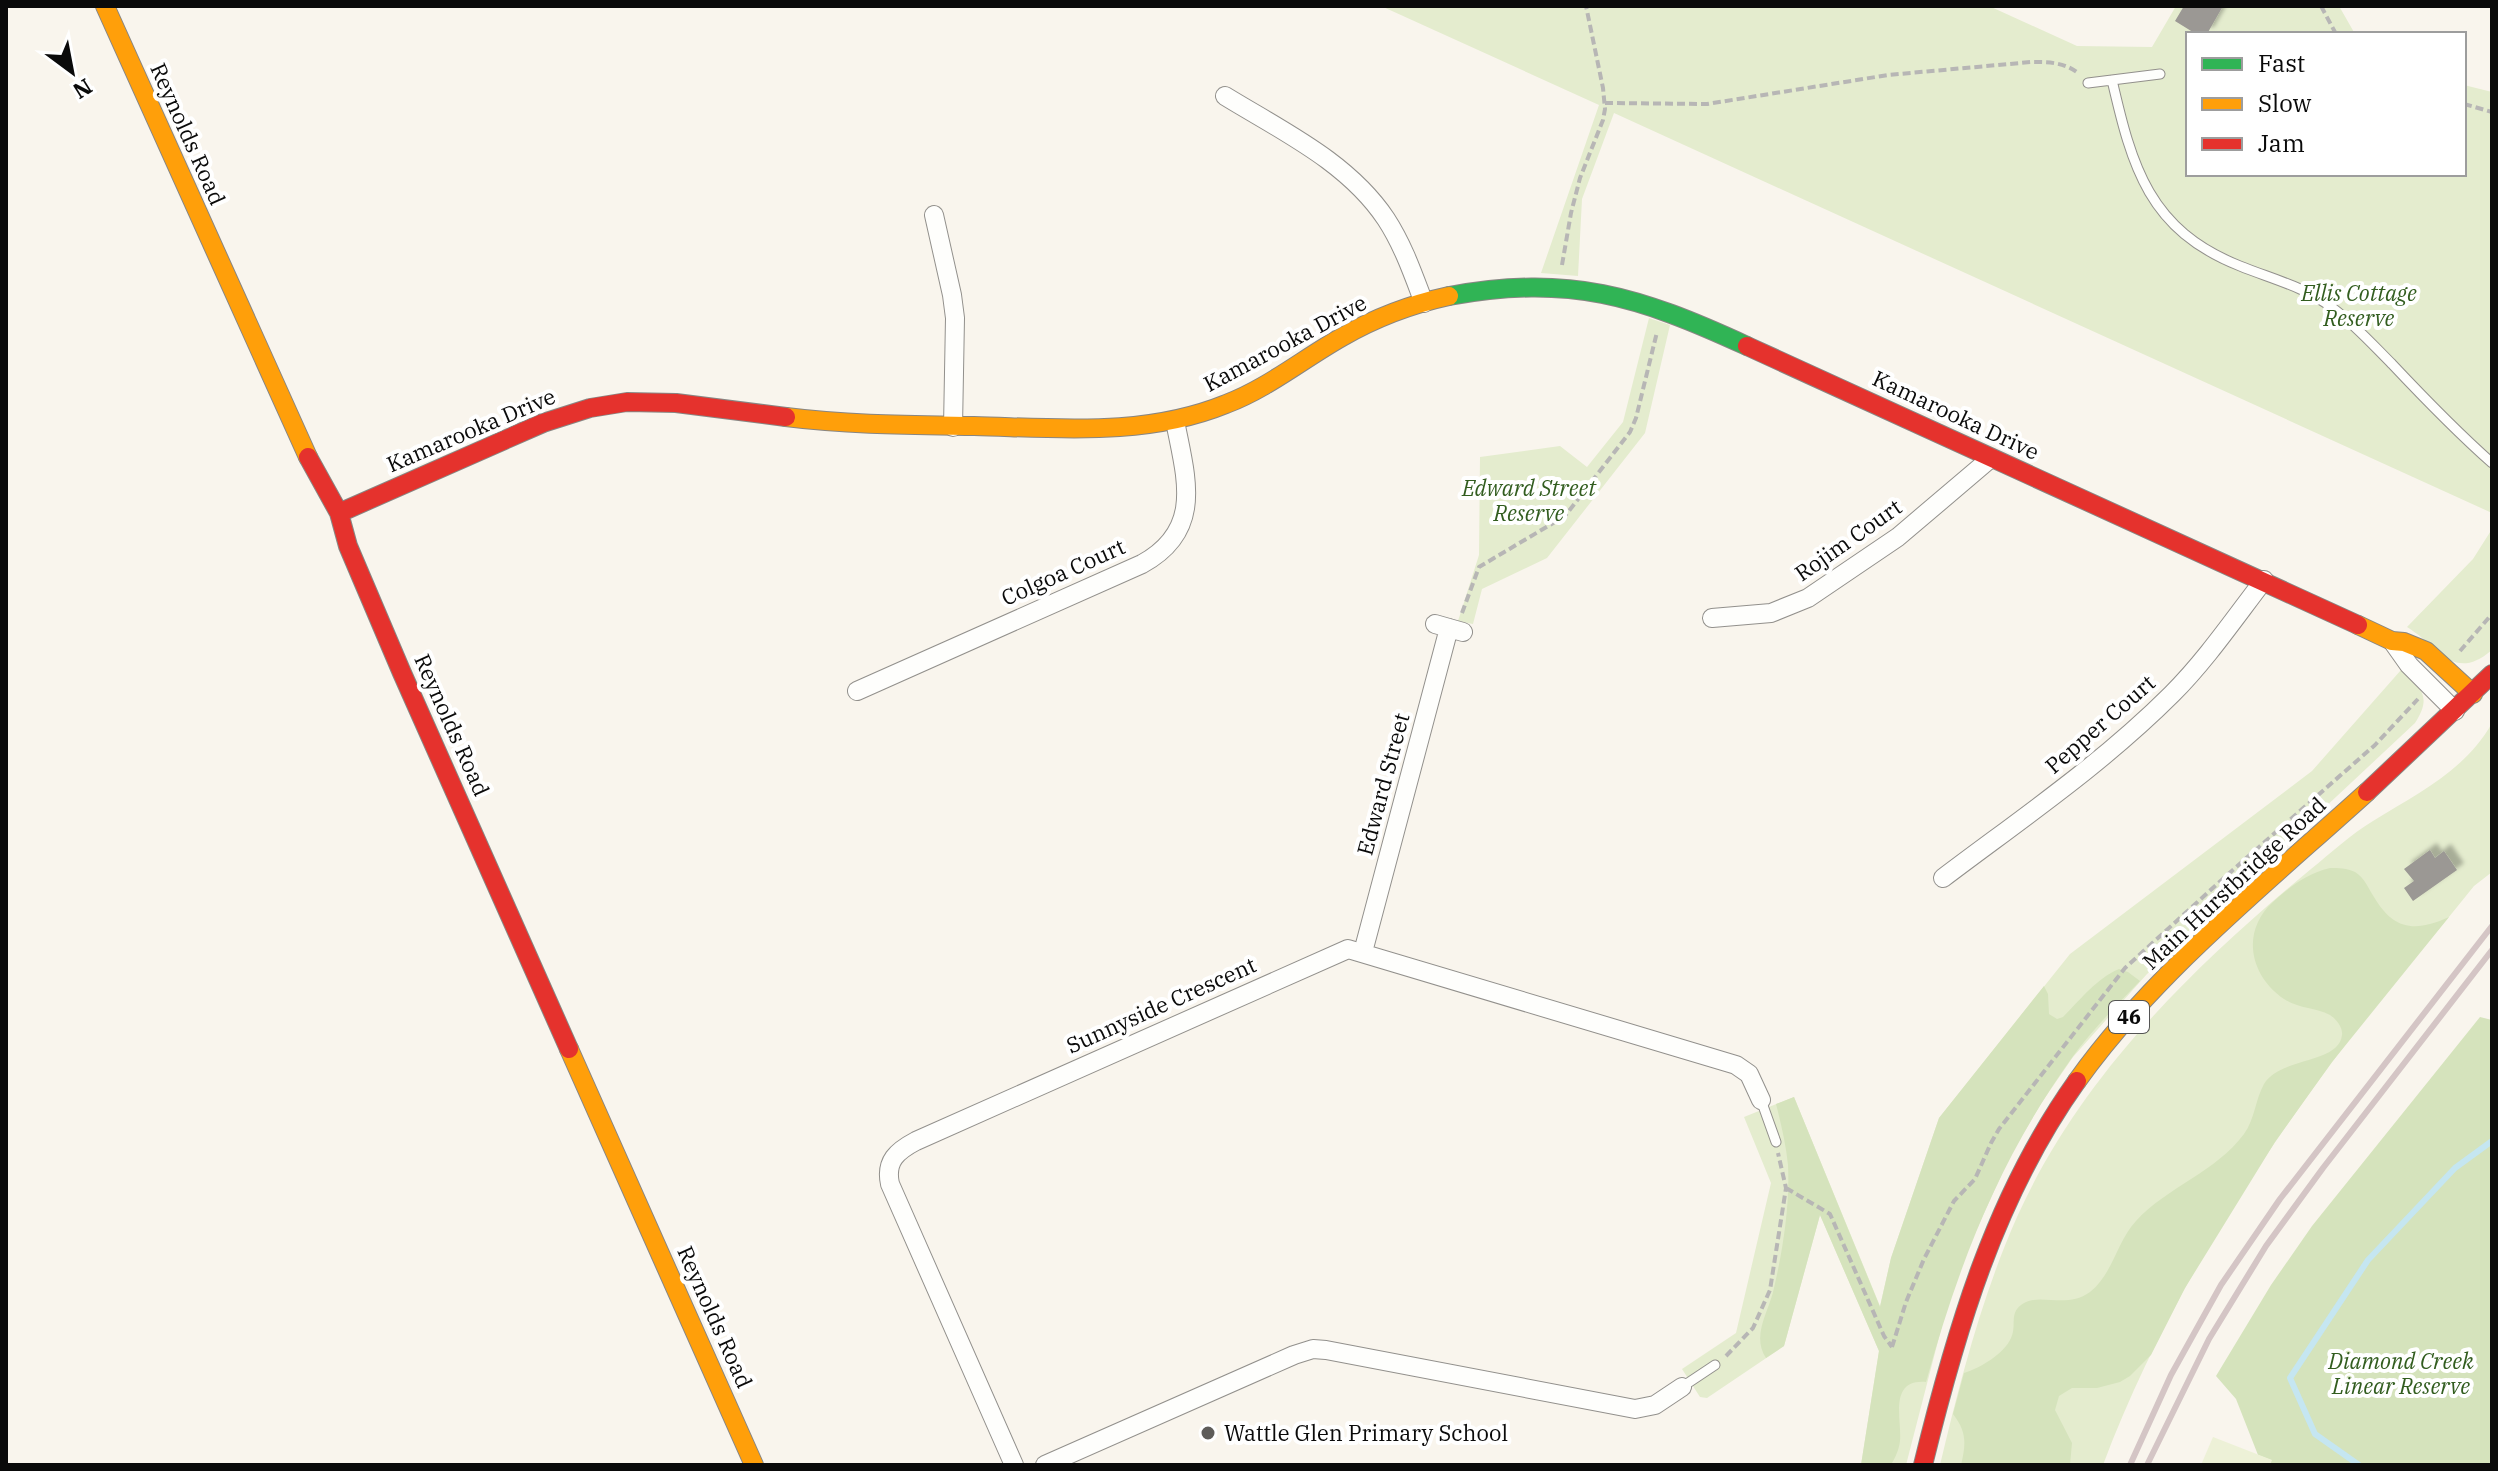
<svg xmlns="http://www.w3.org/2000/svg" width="2498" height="1471" viewBox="0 0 2498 1471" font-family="'IBM Plex Serif',serif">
	<defs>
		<filter id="shadow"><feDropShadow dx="7" dy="-7" stdDeviation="2" flood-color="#0004"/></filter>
	</defs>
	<rect width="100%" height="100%" fill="#f9f5ed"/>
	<path fill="#e4ecce" d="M1381 6H1989L2077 46 2152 47 2176 6H2339L2355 34H2188V174H2464V85L2492 92V513L1614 113 1582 199 1578 276 1541 273 1599 105Z
		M1649 318 1670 325 1645 433 1547 558 1482 589 1473 624 1458 621 1479 555 1480 457 1560 446 1587 467 1623 422Z
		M2492 529V650C2453 683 2440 647 2407 627L2473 559Z
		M2401 670C2422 688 2432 697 2415 723L2147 974 2073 1057 2042 1102 2011 1154 1965 1255 1945 1314 1906 1465H1861L1879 1351 1820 1215 1784 1346 1707 1398 1700 1397 1682 1369 1736 1333 1771 1183 1744 1117 1794 1097 1880 1306 1891 1258 1939 1118 2070 954 2312 771Z
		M2492 723V872L2474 886C2426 946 2375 1004 2330 1065 2239 1188 2157 1321 2103 1465H1940C1960 1381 1982 1296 2017 1217 2081 1075 2193 967 2311 869 2331 853 2351 834 2373 821 2418 793 2465 771 2492 723Z"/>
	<path fill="#d5e3bc" d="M2330 868C2338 868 2347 868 2355 872 2365 878 2368 888 2374 897 2394 931 2416 932 2449 917L2332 1062 2275 1142 2185 1288 2151 1355 2130 1376 2120 1382 2097 1388H2072L2059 1396 2055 1410 2072 1443 2070 1465H1961C1966 1444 1967 1432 1953 1414L1964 1373C1980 1368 2004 1354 2011 1338 2017 1326 2009 1314 2021 1305 2039 1291 2065 1310 2090 1292 2113 1274 2117 1241 2136 1221 2167 1187 2216 1172 2244 1134 2255 1119 2255 1100 2264 1084 2280 1057 2339 1064 2342 1035 2343 1027 2336 1019 2330 1015 2315 1007 2299 1009 2284 999 2249 975 2241 931 2273 902 2291 886 2306 874 2330 868Z
		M2119 969 2128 972 2140 981C2116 1006 2091 1031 2071 1059 1999 1160 1959 1263 1926 1382 1888 1379 1902 1420 1900 1441 1899 1450 1895 1458 1891 1465H1861L1879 1351 1820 1215 1784 1346 1766 1358C1751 1335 1769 1312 1774 1288 1783 1249 1790 1205 1788 1165 1786 1144 1781 1124 1776 1104L1794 1097 1880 1307 1891 1258 1939 1118 2044 986 2048 994 2049 1014 2057 1019 2063 1017C2080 1000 2097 978 2119 969Z
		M2480 1017 2492 1020V1465H2270L2271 1460 2258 1455 2236 1399 2216 1376 2271 1285 2312 1226Z"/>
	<path fill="#edf1d7" d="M2213 1437 2272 1460 2270 1465H2201Z"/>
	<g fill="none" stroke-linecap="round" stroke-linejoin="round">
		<path stroke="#c5e6f1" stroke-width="6" d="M2359 1465 2315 1434 2290 1378 2368 1260 2455 1168 2492 1141"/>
	</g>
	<path fill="#9b9894" filter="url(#shadow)" d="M2184 6H2223L2207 34H2196L2175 21Z
		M2430 850 2435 858 2444 851 2457 870 2413 901 2404 888 2414 881 2404 869Z"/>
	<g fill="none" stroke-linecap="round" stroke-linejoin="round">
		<g stroke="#92908c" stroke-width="11">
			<path id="lane" d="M2112 80C2132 167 2149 230 2240 266 2272 279 2306 287 2334 309 2355 325 2373 345 2392 364 2424 398 2457 432 2492 463
				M2088 83 2160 74
				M1761 1100 1776 1142
				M1682 1387 1715 1365"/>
		</g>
		<g stroke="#92908c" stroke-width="20">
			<path id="street" d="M1225 96C1282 131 1348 162 1386 219 1403 245 1413 274 1424 303
				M934 215 952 295 955 318 953 427
				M1712 618 1771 613 1808 598 1898 537 1991 458
				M1435 624 1463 632
				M2392 641 2409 665 2455 711
				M857 691 1142 564C1204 530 1186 478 1175 421
				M1943 878C2021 819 2102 764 2172 694 2206 660 2234 619 2264 580
				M1363 952 1449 628
				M1014 1465 890 1184C885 1161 897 1151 916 1141L1348 949 1736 1065 1749 1074 1761 1100
				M1045 1465 1294 1355 1313 1349 1326 1350 1635 1409 1655 1405 1682 1387"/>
		</g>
		<g stroke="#888683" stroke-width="20">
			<path id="fast" d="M1449 296C1570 274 1638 296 1747 346"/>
		</g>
		<g stroke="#888683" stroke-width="20">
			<path id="slow" d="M105 6 308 457
				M786 417C849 425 911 425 974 426 1059 428 1145 437 1226 404 1268 388 1303 359 1342 337 1375 318 1412 304 1449 296
				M2358 625 2392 641 2404 642 2426 651 2473 694
				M569 1049 754 1465
				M2077 1081C2153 974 2270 880 2367 792"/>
		</g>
		<g stroke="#888683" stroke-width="20">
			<path id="jam" d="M1747 346 2358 625
				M308 457 339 513 348 546 402 673 569 1049
				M339 513 543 423 590 408 627 402 676 403 786 417
				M2367 792 2492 674
				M1923 1465C1956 1330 1995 1196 2077 1081"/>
		</g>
		<path stroke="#b7b6b5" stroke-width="4" stroke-dasharray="8 4" stroke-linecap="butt" d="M2321 6 2336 34
			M1605 103 1707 104 1888 75 2031 62C2048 62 2064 62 2078 73
			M2464 104 2492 112
			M1562 265 1571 213 1580 178 1603 120 1605 109 1603 88 1586 6
			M1462 613 1479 567 1565 516 1630 432 1636 418 1657 332
			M2460 651 2492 614
			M1786 1188 1830 1214 1884 1336 1892 1347
			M1892 1347 1906 1302 1924 1259 1954 1201 1975 1179 1991 1143 1999 1129 2125 968 2226 876 2375 745 2418 699
			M1726 1356 1753 1328 1770 1290 1786 1188 1778 1153"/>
		<use href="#lane" stroke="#fefefc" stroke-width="9"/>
		<use href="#street" stroke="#fefefc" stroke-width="18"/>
		<use href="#fast" stroke="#30b455" stroke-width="18"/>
		<use href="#slow" stroke="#ff9f0a" stroke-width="18"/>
		<use href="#jam" stroke="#e5322d" stroke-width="18"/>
		<path stroke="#d4c5c5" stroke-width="6" d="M2130 1465 2171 1375 2221 1285 2280 1199 2492 926
			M2147 1465 2209 1339 2266 1246 2323 1168 2492 950"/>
	</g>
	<circle fill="#5e5c59" stroke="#fff" stroke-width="3" cx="1208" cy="1433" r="8"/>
	<g text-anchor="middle" stroke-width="8" stroke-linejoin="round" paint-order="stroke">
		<rect fill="#fff" stroke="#545454" stroke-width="2" x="2109" y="1001" width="40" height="32" rx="6"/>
		<g font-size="20" font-weight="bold" fill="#0a0a0a">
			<text x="2129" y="1024">46</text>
		</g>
		<g font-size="22" fill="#0a0a0a" stroke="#fff">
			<text transform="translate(188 134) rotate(66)" y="8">Reynolds Road</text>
			<text transform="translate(1285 343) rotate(-28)" y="8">Kamarooka Drive</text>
			<text transform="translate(1956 415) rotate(25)" y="8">Kamarooka Drive</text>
			<text transform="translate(471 430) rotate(-23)" y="8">Kamarooka Drive</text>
			<text transform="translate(1848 540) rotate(-35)" y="8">Rojim Court</text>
			<text transform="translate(1063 572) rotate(-24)" y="8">Colgoa Court</text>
			<text transform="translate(2100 724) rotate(-41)" y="8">Pepper Court</text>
			<text transform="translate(452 725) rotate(66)" y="8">Reynolds Road</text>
			<text transform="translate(1383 784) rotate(-75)" y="8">Edward Street</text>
			<text transform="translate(2234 883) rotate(-43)" y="8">Main Hurstbridge Road</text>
			<text transform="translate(1161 1005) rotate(-24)" y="8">Sunnyside Crescent</text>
			<text transform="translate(715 1317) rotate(66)" y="8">Reynolds Road</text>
		</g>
		<g font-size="22" font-style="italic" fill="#325d1f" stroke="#fff">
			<text x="2359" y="301">Ellis Cottage<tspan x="2359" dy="25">Reserve</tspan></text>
			<text x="1529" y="496">Edward Street<tspan x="1529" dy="25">Reserve</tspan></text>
			<text x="2401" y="1369">Diamond Creek<tspan x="2401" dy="25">Linear Reserve</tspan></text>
		</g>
		<g font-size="22" fill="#0a0a0a" stroke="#fff" text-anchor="start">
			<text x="1224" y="1441">Wattle Glen Primary School</text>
		</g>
	</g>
	<rect width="2498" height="1471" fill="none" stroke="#0a0a0a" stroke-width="16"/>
	<rect x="2186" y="32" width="280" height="144" fill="#ffffff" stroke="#9d9d9d" stroke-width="2"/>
	<rect x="2202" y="58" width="40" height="12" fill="#30b455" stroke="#9d9d9d" stroke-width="2"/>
	<text x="2258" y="72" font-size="24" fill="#0a0a0a">Fast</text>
	<rect x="2202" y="98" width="40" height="12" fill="#ff9f0a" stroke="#9d9d9d" stroke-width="2"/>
	<text x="2258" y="112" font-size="24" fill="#0a0a0a">Slow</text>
	<rect x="2202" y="138" width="40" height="12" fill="#e5322d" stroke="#9d9d9d" stroke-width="2"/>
	<text x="2258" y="152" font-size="24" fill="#0a0a0a">Jam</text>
	<g transform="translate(72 72) rotate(148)" stroke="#ffffff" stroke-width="6" paint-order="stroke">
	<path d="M0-6L14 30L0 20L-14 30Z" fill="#0a0a0a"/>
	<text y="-12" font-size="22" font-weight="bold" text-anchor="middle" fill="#0a0a0a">N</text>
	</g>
</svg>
